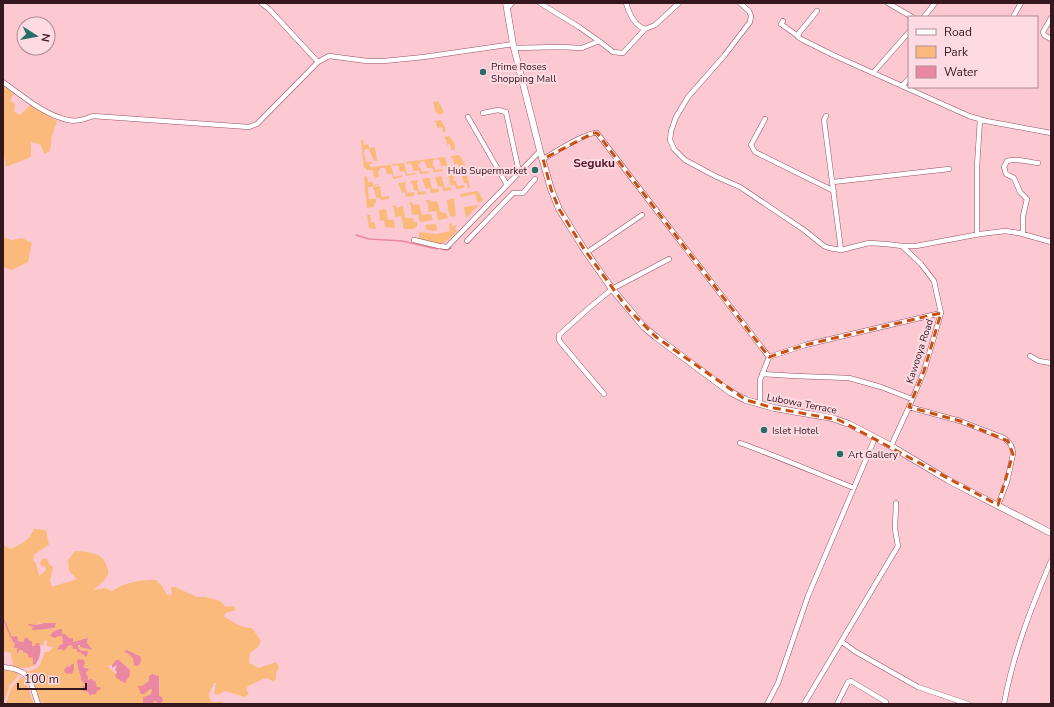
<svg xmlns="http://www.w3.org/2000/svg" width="1054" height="707" viewBox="0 0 1054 707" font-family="'Nunito Sans',sans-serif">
	<rect width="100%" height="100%" fill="#fcc9d3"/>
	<path fill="#faba7c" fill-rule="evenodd" d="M3 86 14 93 10 101 15 104 14 111 20 115 30 105 57 121 52 136 50 151 44 154 41 145 31 142V157L6 167 4 154H3Z
		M438 101 444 112 440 115 436 113 434 109H435L433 102Z
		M441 120 446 130 445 132H443L442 127 437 128 436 122H434V121Z
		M449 136C452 139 457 146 454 150H451L450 144 447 145 446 139H445L444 137Z
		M361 140H363L364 145 368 144 369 148 375 147 377 161H374L369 149H365L364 153 366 162H372V164H369L370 167 391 165 394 177 402 175V177L393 179 392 174H387L386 169 384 168H380V170L378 171 379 177 374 178 373 171 371 170H366V168H364Z
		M458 155 460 156 465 165 464 168 459 169 458 164H454L453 158H451V156Z
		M445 157 448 168 455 167V169L447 170 446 166H441L440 161 438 159 433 160V166H434L435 170 442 169 443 171 433 172V168H427L426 163 424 161 420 162V164H418L419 168H421V172L429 171V173L420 174 419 170 413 171 412 165 410 163 406 164V162Z
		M404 163 407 174 416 173V174L406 176 405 171 400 172 399 167 397 165 392 166V164Z
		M466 172 470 188H468L467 183H464L462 176H461L460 173Z
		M453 174 454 181H456L457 186 464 185V188L456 189 455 185 451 186 448 175Z
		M367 176 368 182H373V185L379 184V185L365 188 364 177Z
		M441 176V177H443L442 179 445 188 450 187 451 190 443 191 442 186 438 187 435 177Z
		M428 178H430V181L432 189H438L439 192 430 193V188L426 189 422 179Z
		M418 180 417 183 419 192 425 191 426 194 418 195 417 190H414L412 183H411L410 181Z
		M406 182 405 185 407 193 414 192V196L406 197 405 192 402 193 398 183Z
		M381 186 380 188 382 197 389 196V199L380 200V198H376L374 189H373V187Z
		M365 188H368L369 199H376V203H374V207L367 208Z
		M478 191 483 200 478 203 475 194 461 197 460 194Z
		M454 198 456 216 451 217 448 210 447 200Z
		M425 200H430L431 202 437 201 440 212 446 213 448 218 438 220 436 211 428 212V204Z
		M412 202 413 205 419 204 422 215 431 214 433 220 420 222 418 214 412 215 411 206 409 203Z
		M396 205V208L403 206 405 218H413L414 222H417V226L414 229H404L401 216 395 217 394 208 392 206Z
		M479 205 466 218 464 207Z
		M386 209 388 220H394L395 228 385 227 384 220 380 221 379 210Z
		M367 215H370L371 222H374L376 229 369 228Z
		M452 223V226L457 225 455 229 457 231C441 248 442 245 420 240L419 237V232L436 234 450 231 449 224Z
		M436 224 437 230 435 231 427 230 425 225Z
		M3 237 12 240 22 238 32 243 28 262 12 270 3 267Z
		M34 529 46 530 49 545 35 554 33 560 36 563 39 576 46 570 45 566H41L40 563 43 558 47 559 49 564 53 567 50 581 52 587 77 579 69 571 68 560 75 551C88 552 103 552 107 567 108 570 109 573 107 576 105 581 98 585 94 590L105 588 112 591C126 582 139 580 156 580L162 586 167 595 172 594 171 587H175L197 597H205L220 601 226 607 234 606 236 610 225 613 224 617C235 622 240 628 252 628L261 641 258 647 250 653 249 663 259 668 276 662 279 667 276 673V679L273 681 266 678 248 686 246 690 249 694 245 697 225 691 218 695 214 694 216 683H214C211 691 206 694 212 702H221L226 704H153L154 701H156C160 694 160 685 159 676L152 675 149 676V681L142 686 146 692 150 689H153L152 692 143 701V704H46L35 699 24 672C40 670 40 665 45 652H49L53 647 47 646V641L45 640 43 645 40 646 39 644 35 646H32L29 641H18L15 642 18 648V654L21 649 33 658V664L35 665C28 669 21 668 13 666L12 661 11 653 3 651V545L11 549C22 543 29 541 34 529ZM40 623H52L55 628V630L49 628 36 630V625ZM54 631H57L73 642 88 639 87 643 93 650 84 648 78 645V648L83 651H80L72 645 61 649V645L63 644 62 636H58ZM116 660H119L130 670 127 679 121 680 116 678 117 675 108 666 112 665ZM77 661 83 664V667H87V671L86 673 88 681 95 680 97 687H100L93 694 89 695 82 684 85 687H88L81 680C81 673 77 668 77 661Z
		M3 670 14 671 19 675 10 685 3 704Z
		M21 677 24 678 34 704H6L11 689Z"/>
	<path fill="#e988a0" d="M44 623H56L55 625V628L36 630H32L33 627 28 625 29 624 36 625Z
		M59 629H62V634H65L69 638H73V642L88 638 87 643 93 650 80 647V645H78V648L82 651H87L88 653 86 657 80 652H77V649H73L72 645 68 646 64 651 61 649 57 650 60 645 63 644 62 636H58L55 638 50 636 53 632Z
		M17 636 18 641 23 642 25 638H28L29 641 30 640 32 642V646H35L36 643H39C42 650 40 659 35 665L33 664V658L28 657V654L23 652V650H20L17 654V649L18 648H14L15 643 13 642 11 637Z
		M126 650C131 651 135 655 140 656L141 659 140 664 137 666H134C135 659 131 654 124 652Z
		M79 659 84 660 85 663 83 667 89 669 86 673 88 677V680L92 679 93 681 95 680 97 687H100L101 689 97 691 96 694 89 695 88 692 83 691 82 684 85 687H88L81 680C81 674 77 668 77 661Z
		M116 660H119L130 670V675L125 683 116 678 115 676 117 672 115 670 117 665 112 668V665Z
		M72 664H74V669L72 674 65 673 64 670 67 666 69 667Z
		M152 674 159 676V696L162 697 163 700 161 703H158L156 701H154L153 704H143V697C148 696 152 695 152 689H150L144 694H141L138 686H142L149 681V676Z"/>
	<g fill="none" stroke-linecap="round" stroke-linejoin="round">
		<path stroke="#e988a0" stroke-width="1.5" d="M356 235 369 239 402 241 437 249
			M441 249 447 250 451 248
			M3 618 11 637"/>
		<g stroke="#974f61" stroke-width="5.5">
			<path id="street" d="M261 3 269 9 318 62
				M540 3 579 27 599 41
				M626 3C629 13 635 26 645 29L655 25 679 3
				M740 3 749 11 751 16 750 22 724 56 688 97 676 117 671 131 670 140 674 149 685 160 717 177 740 187 804 230 824 246 829 248 841 250 869 243 886 244 902 246H916L980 234 1005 231 1019 233 1051 242
				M888 3 912 17
				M507 9 512 3
				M817 11 799 33 798 37 801 39 833 55 969 116 986 121 1051 133
				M924 17 935 3
				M1013 17 1021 3
				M1051 18 1043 32 1044 35 1051 39
				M783 21 781 24 798 36
				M514 48 560 47 582 48 599 41 613 52 623 53 645 29
				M873 73 909 32
				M3 82C23 96 44 115 68 120 77 122 85 119 93 116L249 127 257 124 318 62 329 56 367 61H384L424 57 513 44
				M902 86 909 78
				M483 113 498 110 506 112 519 172
				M826 116 824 120 841 250
				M468 117 507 185
				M765 119 751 145 755 152 834 191
				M543 159C552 154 588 131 597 133L769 357 805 345 941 313
				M833 182 949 169
				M1023 234V216L1027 199 1020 192 1014 178 1006 174 1004 167 1007 161C1017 158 1028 162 1038 163
				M977 235V167L980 119
				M414 240 439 246 447 247 540 151
				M467 241 513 193H523L535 179
				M586 253 642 215
				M1030 356 1039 361 1051 363
				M762 374 795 376 849 378 881 387 912 399
				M604 394 561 343 559 340V335L589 308 612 289 669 259
				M760 404V380L769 357
				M909 407 960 421 1004 438C1010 442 1013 446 1013 454L1007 482 998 505
				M740 443C779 457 816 473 854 488
				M891 446 909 407 924 371 941 313 934 281 921 264 902 246
				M842 642 856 652 918 687 968 704
				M3 667C31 670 30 680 38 704
				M767 704 778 683 808 596 875 438
				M804 704 898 546 895 529 896 503
				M837 704 848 682 851 681 886 702
				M1004 704C1013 654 1031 608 1051 561"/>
		</g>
		<g stroke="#974f61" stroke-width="7">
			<path id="secondary" d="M506 3 513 44 540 151 551 189 559 209 584 249 612 289 644 327 656 337 730 392 746 400 774 408 832 418 849 424 891 446 948 480 1051 533"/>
		</g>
		<use href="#street" stroke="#fff" stroke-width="4.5"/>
		<use href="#secondary" stroke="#fff" stroke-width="6"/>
	</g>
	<path fill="none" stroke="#cd4f0f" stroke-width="3" stroke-dasharray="8 5" stroke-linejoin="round" d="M593 133H597L769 357 805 345 941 313 924 371 909 407 960 421 1008 441 1013 454 998 505 839 420 774 408 746 400 656 337 628 309 584 249 559 209 551 189 543 159Z"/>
	<g fill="#266e66" stroke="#fedbe2" stroke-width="1.5">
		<circle cx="483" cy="72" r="4"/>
		<circle cx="535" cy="170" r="4"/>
		<circle cx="764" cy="430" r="4"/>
		<circle cx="840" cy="454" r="4"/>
	</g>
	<g text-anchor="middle" stroke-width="4" stroke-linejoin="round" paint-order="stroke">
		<g font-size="10" fill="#35171e" stroke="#fedbe2" text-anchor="start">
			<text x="491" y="70">Prime Roses<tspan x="491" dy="12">Shopping Mall</tspan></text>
			<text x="527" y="174" text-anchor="end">Hub Supermarket</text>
			<text x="772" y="434">Islet Hotel</text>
			<text x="848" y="458">Art Gallery</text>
		</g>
		<g font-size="10" fill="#35171e" stroke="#fedbe2">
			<text transform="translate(919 351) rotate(-72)" y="4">Kawooya Road</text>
			<text transform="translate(802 403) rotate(11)" y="4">Lubowa Terrace</text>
		</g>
		<g font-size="12" font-weight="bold" fill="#500e25" stroke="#fedbe2">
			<text x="594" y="167">Seguku</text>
		</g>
	</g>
	<rect width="1054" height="707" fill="none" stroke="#35171e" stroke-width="8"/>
	<rect x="908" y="16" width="130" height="72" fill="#fedbe2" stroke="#ae8d94"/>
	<rect x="916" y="29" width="20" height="6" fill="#ffffff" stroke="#ae8d94"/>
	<text x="944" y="36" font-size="12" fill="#35171e">Road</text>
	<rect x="916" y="46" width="20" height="12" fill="#faba7c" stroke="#ae8d94"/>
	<text x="944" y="56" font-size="12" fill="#35171e">Park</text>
	<rect x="916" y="66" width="20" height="12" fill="#e988a0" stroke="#ae8d94"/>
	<text x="944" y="76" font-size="12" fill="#35171e">Water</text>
	<g transform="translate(36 36) rotate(101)"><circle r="19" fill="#fedbe2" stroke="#ae8d94"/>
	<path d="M0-3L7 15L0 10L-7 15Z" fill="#266e66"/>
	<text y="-6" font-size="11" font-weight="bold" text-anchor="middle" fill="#35171e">N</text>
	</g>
	<path d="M18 683v6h68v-6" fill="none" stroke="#35171e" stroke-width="2"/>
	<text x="24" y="683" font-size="12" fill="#35171e" stroke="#fedbe2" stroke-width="3" paint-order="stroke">100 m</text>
</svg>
